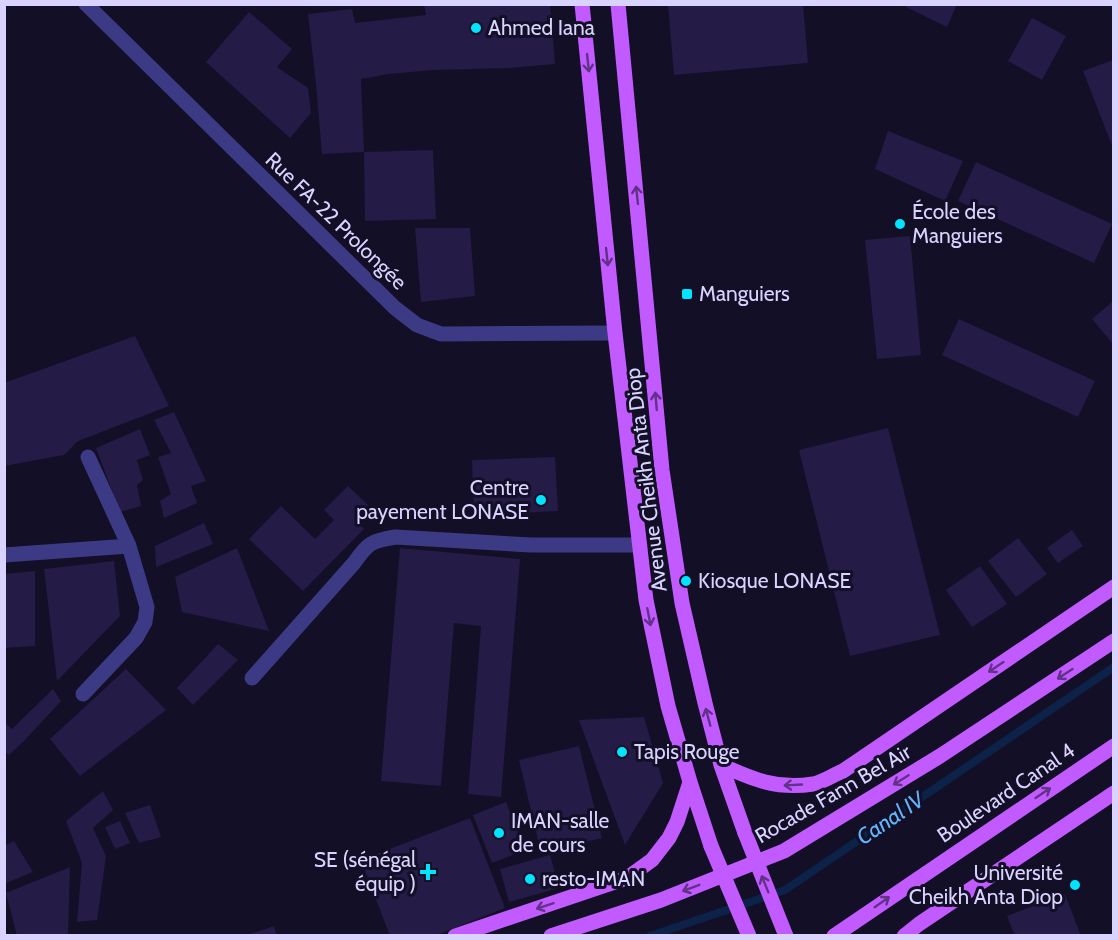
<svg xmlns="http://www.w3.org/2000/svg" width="1118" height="940" viewBox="0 0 1118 940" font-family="Cabin,sans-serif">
	<rect width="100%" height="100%" fill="#130f26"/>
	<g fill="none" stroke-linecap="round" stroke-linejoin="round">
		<path stroke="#0c2248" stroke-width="8" d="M650 936 785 890 1114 667"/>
	</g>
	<path fill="#241b47" d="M424 4H550L555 64 509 68 433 70 389 74 361 79 364 152 322 154 316 84 308 14 352 9 355 23 426 15Z
		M668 4H803L808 63 674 75Z
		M900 4H957L947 27Z
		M249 12 292 49 277 67 308 88 311 113 290 138 206 62Z
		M1032 18 1066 36 1042 80 1008 61Z
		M1113 60V148L1083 71Z
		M888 131 963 161 945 201 875 169Z
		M433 150 436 219 365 221 364 152Z
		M976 162 1112 224 1094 263 958 201Z
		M415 228H470L475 296 421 302Z
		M910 236 921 355 877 359 865 240Z
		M1113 301V344L1092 319Z
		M959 319 1095 381 1078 417 942 355Z
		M135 336 169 406 78 441 64 455 4 466V383Z
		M174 412 206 481 191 486 197 503 164 518 160 501 171 494 158 457 171 453 154 420Z
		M888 428 940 635 850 656 799 450Z
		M140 429 150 455 137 460 143 480 137 485 141 506 120 512 96 448Z
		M555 457 558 511 474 515 472 460Z
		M348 486 368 505 354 519 364 529 303 591 249 539 281 506 315 539 334 520 324 510Z
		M204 523 213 544 156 567 155 546Z
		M1072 530 1083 546 1058 563 1047 548Z
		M1018 538 1047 574 1016 597 988 561Z
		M237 548 269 631 182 612 175 577Z
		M400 548 520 559 501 797 468 794 481 626 454 623 441 786 381 781Z
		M114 561 120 616 57 681 44 569Z
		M980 566 1007 604 972 627 946 590Z
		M35 571V646L4 648V574Z
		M218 644 238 660 193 705 177 688Z
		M126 669 166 710 80 776 50 739Z
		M53 689 61 701 24 741 9 755 4 751V722L12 729Z
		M644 717 663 783 625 845 579 720Z
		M579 746 602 838 541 853 519 760Z
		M103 791 113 810 93 828 106 856 97 920 77 922 82 863 66 821Z
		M506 802 525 850 492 863 473 815Z
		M150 805 161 837 139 843 125 813Z
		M470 818 505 908 434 936H390L361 860Z
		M120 821 130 843 115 849 105 827Z
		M14 841 33 872 4 884V846Z
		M550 855 559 888 509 902 500 869Z
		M70 867 68 936H17L6 893Z
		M1065 894 1081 936H1015L1007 916Z
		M274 926 277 936H247V935Z"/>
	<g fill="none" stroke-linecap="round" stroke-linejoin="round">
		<path stroke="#3d3a85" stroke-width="15" d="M86 4 395 308 417 325 441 334 615 333
			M4 555 129 546
			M252 678 354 563C368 543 371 541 395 537L531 545H640
			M83 694 136 638 145 622 147 607 129 546 88 457"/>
		<path stroke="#c25bff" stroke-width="15" d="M582 4 615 333 646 600 668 706 690 782 711 846
			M618 4 662 470 682 603 705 703 721 765 745 833
			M721 765C752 779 777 790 813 784 823 782 833 775 843 771L1114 587
			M455 936 627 878 652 860 669 838 677 822 690 782
			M551 936 661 900 784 851 940 756 1114 641
			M834 936 1114 746
			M904 936 919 924 1114 793"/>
		<path stroke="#c25bff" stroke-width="15" d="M745 833 786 936
			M711 846 749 936"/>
	</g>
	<defs><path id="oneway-shaft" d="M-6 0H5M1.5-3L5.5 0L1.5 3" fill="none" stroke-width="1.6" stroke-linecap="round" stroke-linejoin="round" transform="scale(1.5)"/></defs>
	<g stroke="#623188">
		<use href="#oneway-shaft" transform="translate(588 63) rotate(84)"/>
		<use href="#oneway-shaft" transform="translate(637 195) rotate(-96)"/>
		<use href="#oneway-shaft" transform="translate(607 257) rotate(84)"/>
		<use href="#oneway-shaft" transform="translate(656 401) rotate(-95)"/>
		<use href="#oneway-shaft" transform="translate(649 617) rotate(79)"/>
		<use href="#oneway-shaft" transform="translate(996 667) rotate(146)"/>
		<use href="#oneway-shaft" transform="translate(1065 674) rotate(147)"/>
		<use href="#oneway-shaft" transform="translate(708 717) rotate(-105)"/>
		<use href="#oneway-shaft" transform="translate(901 780) rotate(148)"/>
		<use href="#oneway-shaft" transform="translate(793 785) rotate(177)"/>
		<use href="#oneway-shaft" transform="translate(1043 793) rotate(-34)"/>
		<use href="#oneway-shaft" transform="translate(765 884) rotate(-112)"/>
		<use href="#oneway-shaft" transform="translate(691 888) rotate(159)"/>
		<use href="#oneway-shaft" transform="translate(882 902) rotate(-35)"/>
		<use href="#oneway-shaft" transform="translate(545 906) rotate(162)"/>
	</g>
	<g fill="#00e5ff" stroke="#130f26" stroke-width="2">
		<circle cx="476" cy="28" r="6"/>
		<circle cx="900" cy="224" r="6"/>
		<rect x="681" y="288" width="12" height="12" rx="3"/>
		<circle cx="541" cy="500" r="6"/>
		<circle cx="686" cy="581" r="6"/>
		<circle cx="622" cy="752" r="6"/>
		<circle cx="499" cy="833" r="6"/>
		<path d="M425 863h6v6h6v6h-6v6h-6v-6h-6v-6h6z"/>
		<circle cx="530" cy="879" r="6"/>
		<circle cx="1075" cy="885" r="6"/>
	</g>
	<g text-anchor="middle" stroke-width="6" stroke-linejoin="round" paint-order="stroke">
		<g font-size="21" fill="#d9d4ff" stroke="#130f26" text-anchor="start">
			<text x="488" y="35">Ahmed Iana</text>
			<text x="912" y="219">École des<tspan x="912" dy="24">Manguiers</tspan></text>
			<text x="699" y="301">Manguiers</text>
			<text x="529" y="495" text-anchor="end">Centre<tspan x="529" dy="24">payement LONASE</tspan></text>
			<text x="698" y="588">Kiosque LONASE</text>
			<text x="634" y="759">Tapis Rouge</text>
			<text x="511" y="828">IMAN-salle<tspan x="511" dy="24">de cours</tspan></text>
			<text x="416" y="867" text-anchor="end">SE (sénégal<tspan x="416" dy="24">équip )</tspan></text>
			<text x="1063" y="880" text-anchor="end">Université<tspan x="1063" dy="24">Cheikh Anta Diop</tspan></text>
			<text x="542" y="886">resto-IMAN</text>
		</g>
		<g font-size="21" fill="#d9d4ff" stroke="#130f26">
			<text transform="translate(336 221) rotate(44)" y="7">Rue FA-22 Prolongée</text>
			<text transform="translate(646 480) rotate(-97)" y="7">Avenue Cheikh Anta Diop</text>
			<text transform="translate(1006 793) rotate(-34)" y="7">Boulevard Canal 4</text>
			<text transform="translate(833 794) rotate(-30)" y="7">Rocade Fann Bel Air</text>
		</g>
		<g font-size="22" font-style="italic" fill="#62b6ff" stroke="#130f26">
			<text transform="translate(890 818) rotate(-34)" y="8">Canal IV</text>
		</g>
	</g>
	<rect width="1118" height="940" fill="none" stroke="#d9d4ff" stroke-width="12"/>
</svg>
